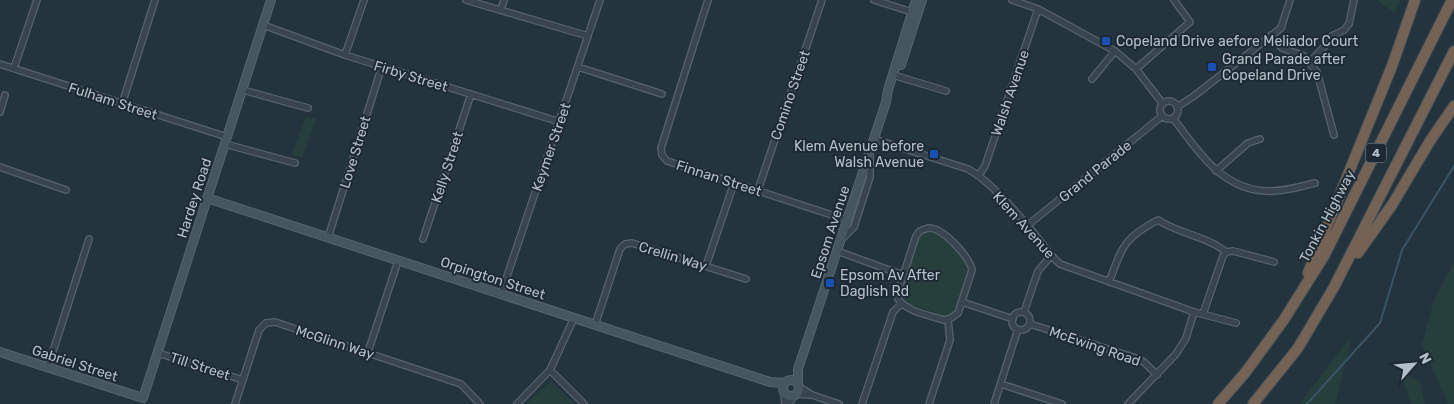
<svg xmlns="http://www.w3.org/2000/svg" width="1454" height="404" viewBox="0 0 1454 404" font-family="Rubik,sans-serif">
	<rect width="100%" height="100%" fill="#24343e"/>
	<path fill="#263f3d" d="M1377 0H1400L1395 13Z
		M306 116 316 119 302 158 292 155Z
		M926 230 939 232 966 260 968 271 955 309 954 312 946 316 906 303 901 298 900 292 919 236Z
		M1454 262V404H1448L1422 345 1433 303Z
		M1352 335 1335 404H1299Z
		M1399 370 1420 382 1425 404H1411Z
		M551 381 575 404H526Z"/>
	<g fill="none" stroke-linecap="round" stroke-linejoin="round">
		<path stroke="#385465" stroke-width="2" d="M1307 404 1380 323 1402 250 1454 166"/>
		<g stroke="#56636c" stroke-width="8">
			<path id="street" d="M466 0 588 36
				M708 0 661 148 662 155 667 161 847 220
				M874 0 915 13
				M1012 0 1038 9 1115 51 1136 69 1163 104
				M501 10 504 0
				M263 25 345 55 560 122
				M1271 35 1282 48 1304 56 1317 72 1334 135
				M345 55 364 0
				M1310 62 1324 47 1330 37 1344 30 1349 24 1354 0
				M0 64 227 137
				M578 67 662 94
				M14 68 37 0
				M1136 69 1190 22 1174 0
				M893 75 946 91
				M1092 79 1115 51
				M243 90 308 108
				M1160 110a9 9 0 1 1 18 0a9 9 0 1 1-18 0Z
				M122 104 155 0
				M1177 107 1194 96 1281 28 1290 0
				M0 112 5 95
				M1173 118C1197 150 1221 189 1266 191 1282 192 1299 187 1315 183
				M874 139 968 169C988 180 1012 207 1027 225 1039 238 1047 253 1060 264L1194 312 1236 323
				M225 144 295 163
				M0 167 66 190
				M1216 171 1248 143 1260 139
				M979 175 985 166 1038 9
				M758 190 822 0
				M1028 225 1162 116
				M928 228C932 228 936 229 939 231 950 237 970 258 972 270L958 313 951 318 944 320C929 315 907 312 898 299L900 285 916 236 920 231Z
				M328 238 382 66
				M423 239 471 94
				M841 240 854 227 870 177V155
				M837 251 903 275
				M706 266 734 183
				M1109 282C1122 248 1123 238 1158 220 1179 234 1207 236 1226 252
				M501 294 600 0
				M962 302 1013 319
				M1024 312 1038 271 1051 256
				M1012 321a9 9 0 1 1 18 0a9 9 0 1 1-18 0Z
				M1203 314 1223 256 1226 252 1233 251 1274 262
				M1030 324 1139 359 1144 362 1157 375
				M595 325 620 249 625 244 632 243 746 279
				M368 352 398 261
				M158 353 243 380
				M48 367 89 239
				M550 370 584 404
				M1001 384 1062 404
				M799 387 812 395 839 404
				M784 393 785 404
				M796 394 810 395
				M235 404 259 330 266 323 275 322 461 384 480 404
				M517 404 550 370 574 318
				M789 404 794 396
				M862 404 893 312 901 304
				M929 404 950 340 948 319
				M994 404 1018 329
				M1128 404 1176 354 1186 338 1194 312"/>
		</g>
		<g stroke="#56636c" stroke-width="10">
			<path id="secondary" d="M901 65 922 0
				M207 198 770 382 785 383
				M0 352 143 398 271 0
				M783 388a8 8 0 1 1 16 0a8 8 0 1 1-16 0Z
				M798 385V369L886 102 888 90 916 0"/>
		</g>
		<g stroke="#435059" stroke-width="12">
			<path id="highway" d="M1358 253 1392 205 1430 141 1454 106
				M1308 273 1392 66 1415 0
				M1218 404 1245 373 1283 321 1324 256 1452 0
				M1253 404 1298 348 1334 287 1454 51"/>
		</g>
		<use href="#street" stroke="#38454e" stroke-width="5.5"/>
		<use href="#secondary" stroke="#465661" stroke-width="8"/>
		<use href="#highway" stroke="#746255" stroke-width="10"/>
	</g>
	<g fill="#1a4fb4" stroke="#1d2a33" stroke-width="2">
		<rect x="1101" y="36" width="10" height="10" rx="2.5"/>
		<rect x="1207" y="62" width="10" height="10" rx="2.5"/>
		<rect x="929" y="149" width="10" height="10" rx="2.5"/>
		<rect x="825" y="278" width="10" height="10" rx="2.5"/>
	</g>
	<g text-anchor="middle" stroke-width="4" stroke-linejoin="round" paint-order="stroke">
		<rect fill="#1d2a33" stroke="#87939c" stroke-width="1" x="1366" y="143.5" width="20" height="19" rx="4"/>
		<g font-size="12" font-weight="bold" fill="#b4c0c9">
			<text x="1376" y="157">4</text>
		</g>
		<g font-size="14" fill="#b4c0c9" stroke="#1d2a33" text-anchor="start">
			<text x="1116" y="46">Copeland Drive aefore Meliador Court</text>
			<text x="1222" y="64">Grand Parade after<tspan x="1222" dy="16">Copeland Drive</tspan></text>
			<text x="924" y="151" text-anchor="end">Klem Avenue before<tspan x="924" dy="16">Walsh Avenue</tspan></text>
			<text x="840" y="280">Epsom Av After<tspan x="840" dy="16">Daglish Rd</tspan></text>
		</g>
		<g font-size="14" fill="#b4c0c9" stroke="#1d2a33">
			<text transform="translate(411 76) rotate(17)" y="5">Firby Street</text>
			<text transform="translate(1010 93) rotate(-71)" y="5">Walsh Avenue</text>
			<text transform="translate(790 95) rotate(-71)" y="5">Comino Street</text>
			<text transform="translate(113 101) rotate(18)" y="5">Fulham Street</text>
			<text transform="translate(551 147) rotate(-71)" y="5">Keymer Street</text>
			<text transform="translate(355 152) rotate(-73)" y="5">Love Street</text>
			<text transform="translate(447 167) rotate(-72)" y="5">Kelly Street</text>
			<text transform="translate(1095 171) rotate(-39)" y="5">Grand Parade</text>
			<text transform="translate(719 178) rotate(18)" y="5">Finnan Street</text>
			<text transform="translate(194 198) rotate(-72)" y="5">Hardey Road</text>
			<text transform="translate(1327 216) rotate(-62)" y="5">Tonkin Highway</text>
			<text transform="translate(1024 225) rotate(48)" y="5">Klem Avenue</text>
			<text transform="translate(830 232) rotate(-72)" y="5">Epsom Avenue</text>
			<text transform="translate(673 256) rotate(17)" y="5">Crellin Way</text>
			<text transform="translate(493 278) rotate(18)" y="5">Orpington Street</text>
			<text transform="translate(335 342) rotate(18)" y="5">McGlinn Way</text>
			<text transform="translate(1095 346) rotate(19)" y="5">McEwing Road</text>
			<text transform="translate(75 363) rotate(18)" y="5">Gabriel Street</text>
			<text transform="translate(200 366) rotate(18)" y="5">Till Street</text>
		</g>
	</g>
	<g transform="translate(1414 364) rotate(63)" stroke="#1d2a33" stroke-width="4" paint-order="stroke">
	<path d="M0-4L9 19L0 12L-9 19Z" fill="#b4c0c9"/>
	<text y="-8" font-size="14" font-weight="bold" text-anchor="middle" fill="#b4c0c9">N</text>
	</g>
</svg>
